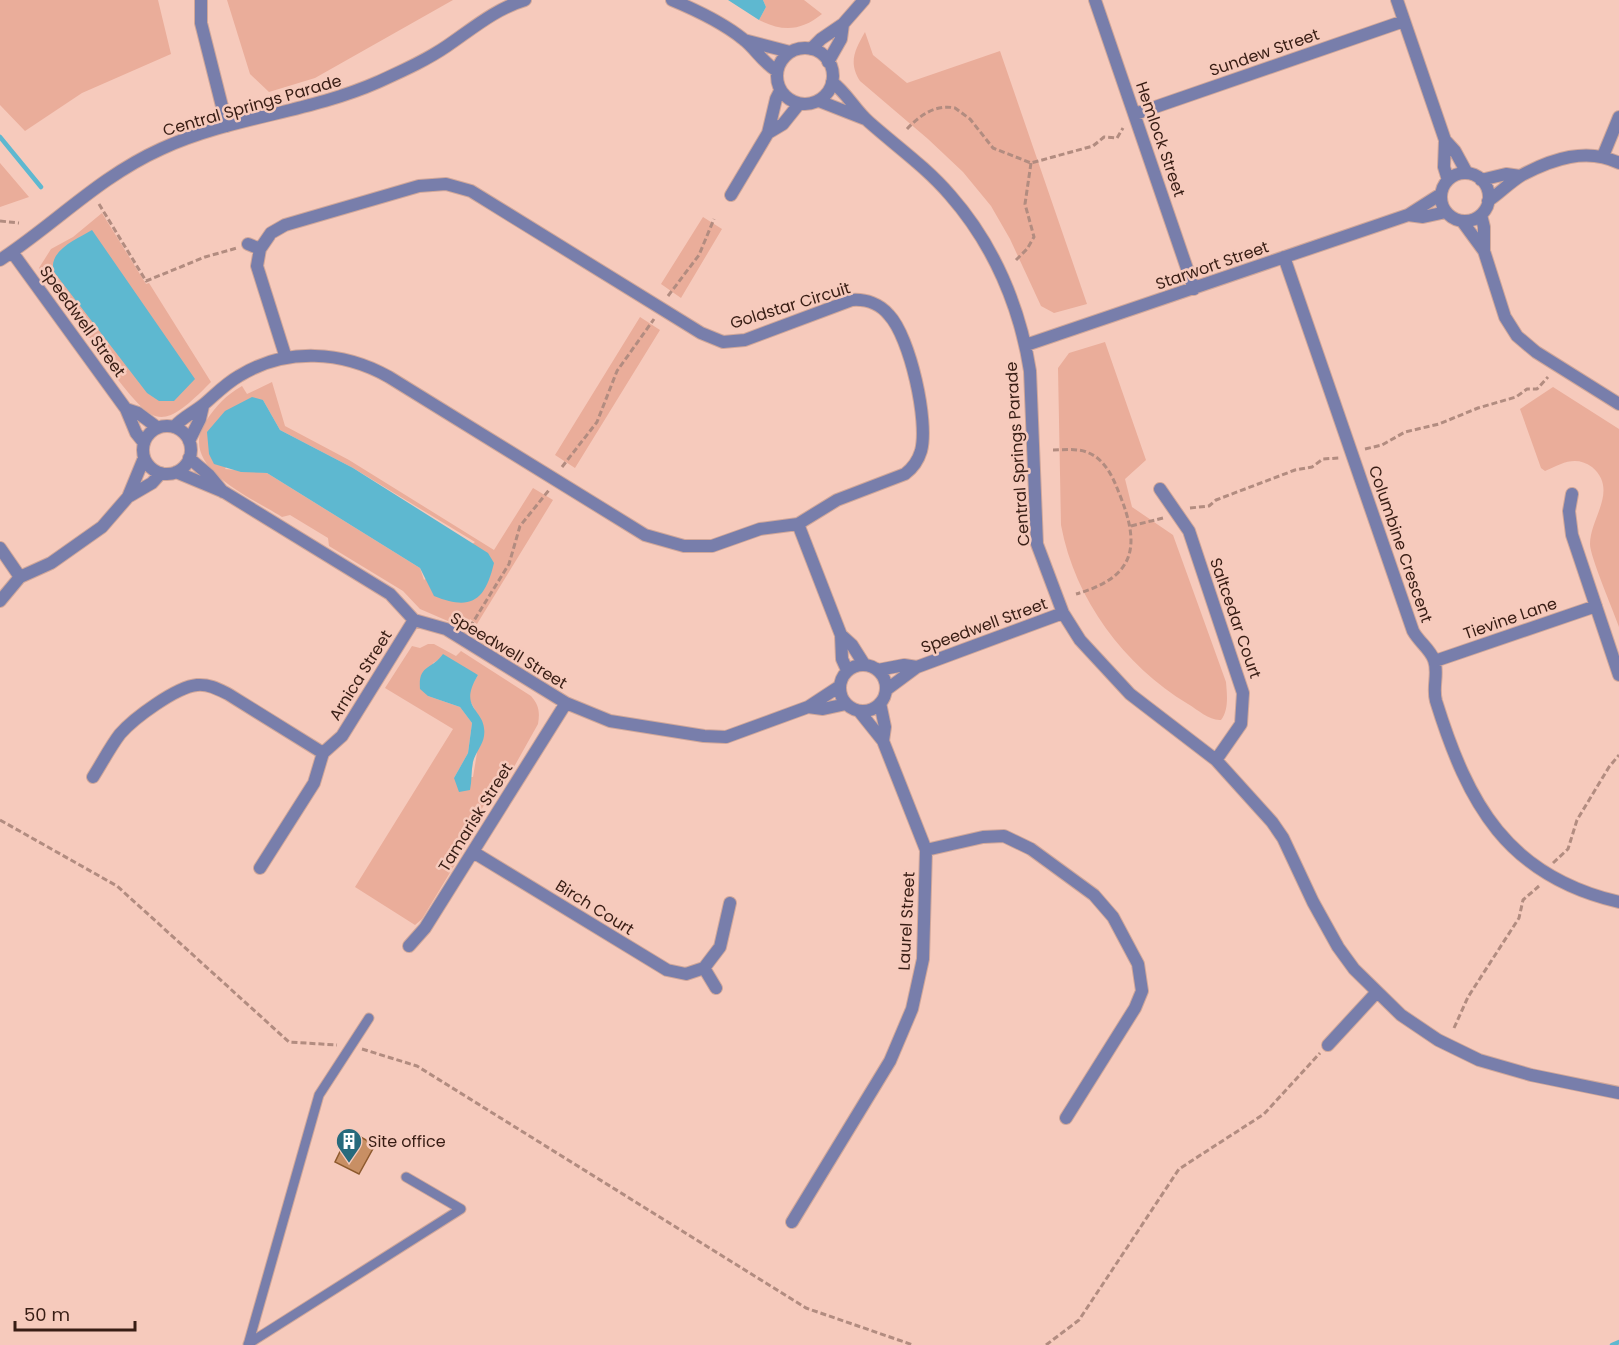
<svg xmlns="http://www.w3.org/2000/svg" width="1619" height="1345" viewBox="0 0 1619 1345" font-family="Poppins,sans-serif">
	<rect width="100%" height="100%" fill="#f6cabc"/>
	<path fill="#eaad9a" fill-rule="evenodd" d="M0 0H158L171 54 82 93 25 131 0 105Z
		M227 0H453L315 78 269 92 250 74Z
		M763 0H804L822 14C801 31 783 32 759 20L766 7Z
		M865 32 873 55 907 83 1000 51 1087 304 1054 313 1041 306 1010 239 991 206 963 172 928 139 860 81C848 62 855 50 865 32Z
		M0 163 29 197 0 207Z
		M102 213 146 284 149 283 211 382C158 436 154 424 110 370L112 362 95 339 86 337 39 268 51 249 73 237Z
		M703 217 722 229 681 298 661 284Z
		M640 317 660 330 575 468 555 455Z
		M1105 342 1146 460 1125 479 1132 507 1173 535 1226 682C1227 694 1229 710 1221 720 1210 721 1198 710 1188 704 1124 665 1075 600 1061 525L1058 368 1069 353Z
		M272 382 285 426 349 460 494 550 533 488 553 500 477 624 470 619 464 628 420 609 403 591 329 546 328 538 290 515 282 517C251 497 176 467 206 421 216 406 226 395 242 386L247 394ZM263 400 280 430 353 468 475 542 424 580 420 568 267 473 225 469Z
		M1553 387 1619 429V627C1614 612 1590 557 1590 544 1590 518 1619 490 1592 467 1576 455 1562 463 1545 471L1541 468 1520 409Z
		M428 644H434L456 656 461 651 531 696C539 705 540 712 538 724L505 783 496 785 474 822 477 828 422 919 415 925 355 887 453 729 385 688 412 646 420 648ZM439 660 478 675 469 690V699L475 710 477 753 473 777 454 778 468 753 472 723 460 707 428 696 433 663Z"/>
	<path fill="#5eb8d0" d="M728 0H763L766 7 759 20Z
		M92 230 195 379 174 401H159L147 393 54 272C47 251 77 239 92 230Z
		M252 397 263 400 280 430 353 468 488 553 494 563C485 601 471 611 434 596L420 568 267 473 241 472 214 464 209 454 207 432 225 411Z
		M443 654 478 675C456 711 488 708 484 736 483 745 475 753 473 762 471 771 472 781 470 790L459 792 454 778 468 753 472 723 460 707 428 696 420 689C418 664 432 670 443 654Z"/>
	<g fill="none" stroke-linecap="round" stroke-linejoin="round">
		<path stroke="#5eb8d0" stroke-width="4.5" d="M0 137 41 187
			M1612 1345 1619 1342"/>
	</g>
	<path fill="#c88f64" stroke="#8e5a2e" stroke-width="1.5" d="M350 1131 375 1145 359 1174 335 1162Z"/>
	<g fill="none" stroke-linecap="round" stroke-linejoin="round">
		<g stroke="#d0a79a" stroke-width="11">
			<path id="lane" d="M248 1344 461 1209 406 1177
				M248 1345 319 1095 369 1018"/>
		</g>
		<g stroke="#d0a79a" stroke-width="14">
			<path id="street" d="M201 0V23L227 126
				M672 0C696 10 722 22 743 39 756 49 762 62 777 71
				M1095 0 1194 289
				M1397 0 1445 140 1444 167 1448 180
				M744 40 790 52
				M777 76a28 28 0 1 1 56 0a28 28 0 1 1-56 0Z
				M811 49 821 39 843 24 864 0
				M828 62 841 39 843 24
				M832 82C847 93 855 110 869 122 896 146 926 167 950 195 994 245 1020 307 1030 371L1037 544 1063 613 1080 640 1130 694 1216 760 1272 822 1283 838 1313 902 1338 947 1354 969 1401 1015 1438 1040 1479 1060 1531 1075 1619 1093
				M819 101 865 119
				M1135 114 1404 21
				M768 133 783 124 799 104
				M1445 140 1455 151 1467 173
				M1603 156 1619 117
				M1441 197a24 24 0 1 1 48 0a24 24 0 1 1-48 0Z
				M1481 180 1506 174 1520 176
				M731 195 768 133 776 99 780 91
				M1488 201C1500 193 1510 182 1522 175 1552 159 1587 147 1619 163
				M1408 215 1423 217 1446 212
				M1481 215 1484 227V251L1505 317 1517 336 1536 352 1619 404
				M1462 221 1484 251
				M248 244 260 249 257 266 286 358
				M12 252 126 409 136 433 144 443
				M1284 257 1413 631C1419 642 1430 649 1434 660 1439 673 1432 687 1436 701 1468 804 1507 876 1619 902
				M0 260C55 224 99 177 161 149 230 117 308 113 378 82 402 71 425 61 447 46 472 29 495 9 525 0
				M1026 345 1408 215 1441 194
				M126 409 138 413 158 428
				M143 450a24 24 0 1 1 48 0a24 24 0 1 1-48 0Z
				M174 427C183 417 193 413 203 405 215 395 225 384 239 376 286 347 343 351 389 377L645 535 684 546H712L760 529 798 524 837 500 905 474C913 468 918 461 921 451 929 422 910 337 889 315 880 304 866 299 852 300L745 340 723 342 701 333 471 191 446 184 419 186 285 225 271 233 260 249
				M189 441 200 419 203 406
				M189 458 209 475 223 492
				M176 472 224 492 390 594 414 620 446 629 566 703 610 721 704 736 726 737 808 707 840 686
				M1160 489 1189 531 1243 693 1241 724 1216 760
				M1572 494 1569 511 1572 535 1619 675
				M128 497 152 483 161 473
				M798 524 841 635 852 645 864 664
				M0 548 20 577
				M0 601 20 577 51 563 102 527 128 497 144 458
				M841 635 842 659 847 670
				M1435 661 1596 606
				M840 688a23 23 0 1 1 46 0a23 23 0 1 1-46 0Z
				M878 670 904 665 917 667
				M886 690 917 667 1063 613
				M880 703 885 727 883 741
				M808 707 823 709 846 704
				M93 777C102 763 110 747 120 734 134 718 176 687 197 685 209 684 218 689 228 694L323 753
				M926 850 983 837 1004 836 1031 849 1094 895 1113 917 1138 964 1142 991 1135 1008 1066 1118
				M473 852 667 970 686 974 704 968 716 988
				M260 868 314 783 323 753 342 736 414 620
				M409 946 425 928 566 703
				M704 968 720 947 730 903
				M1328 1045 1376 993
				M792 1222 890 1061 912 1009 923 959 926 850 883 741 859 711"/>
		</g>
		<path stroke="#b28c80" stroke-width="3" stroke-dasharray="6 3" stroke-linecap="butt" d="M907 129C920 115 936 104 955 108L970 119 993 148 1031 163 1093 146 1104 137 1117 138 1123 128
			M99 204 146 281 205 257 237 248
			M0 221 19 223
			M1016 260 1027 249 1034 237 1025 204 1031 163
			M668 296 699 255 714 219
			M1365 449 1382 445 1405 432 1439 424 1478 408 1516 397 1527 389H1537L1548 377
			M1053 450C1064 450 1079 448 1089 453 1105 460 1113 477 1119 493 1141 546 1136 577 1076 594
			M562 467 597 422 617 371 654 319
			M1190 508 1209 506 1216 500 1295 470 1312 467 1323 459 1339 458
			M1131 526 1163 518
			M470 627 509 564 520 526 549 490
			M0 820 117 886 289 1042 337 1045
			M1553 863 1568 849 1577 820 1609 767 1619 755
			M1454 1028 1468 997 1519 918 1523 900 1539 886
			M362 1049 417 1066 806 1308 913 1345
			M1046 1345 1079 1320 1179 1169 1264 1114 1320 1053"/>
		<use href="#lane" stroke="#787eab" stroke-width="9"/>
		<use href="#street" stroke="#787eab" stroke-width="12"/>
	</g>
	<defs>
		<g id="building-pin" transform="scale(1.35)"><path d="M0 17L-7.5 6A9.5 9.5 0 1 1 7.5 6Z" fill="#276a7c" stroke="#f6cabc"/><path d="M-4-6H4V6H1V3H-1V6H-4ZM-2.5-4.3h1.7v1.8h-1.7ZM.8-4.3h1.7v1.8H.8ZM-2.5-1h1.7V.8h-1.7ZM.8-1h1.7V.8H.8Z" fill="#fff"/></g>
	</defs>
	<g fill-rule="evenodd">
		<use href="#building-pin" x="349" y="1141"/>
	</g>
	<g text-anchor="middle" stroke-width="5" stroke-linejoin="round" paint-order="stroke">
		<g font-size="16" fill="#381d14" stroke="#f6cabc">
			<text transform="translate(1264 52) rotate(-19)" y="6">Sundew Street</text>
			<text transform="translate(252 105) rotate(-16)" y="6">Central Springs Parade</text>
			<text transform="translate(1161 139) rotate(71)" y="6">Hemlock Street</text>
			<text transform="translate(1212 265) rotate(-19)" y="6">Starwort Street</text>
			<text transform="translate(790 305) rotate(-17)" y="6">Goldstar Circuit</text>
			<text transform="translate(83 321) rotate(54)" y="6">Speedwell Street</text>
			<text transform="translate(1017 454) rotate(-94)" y="6">Central Springs Parade</text>
			<text transform="translate(1401 544) rotate(71)" y="6">Columbine Crescent</text>
			<text transform="translate(1236 618) rotate(71)" y="6">Saltcedar Court</text>
			<text transform="translate(1510 618) rotate(-19)" y="6">Tievine Lane</text>
			<text transform="translate(984 625) rotate(-20)" y="6">Speedwell Street</text>
			<text transform="translate(509 650) rotate(31)" y="6">Speedwell Street</text>
			<text transform="translate(360 675) rotate(-58)" y="6">Arnica Street</text>
			<text transform="translate(475 817) rotate(-58)" y="6">Tamarisk Street</text>
			<text transform="translate(595 907) rotate(32)" y="6">Birch Court</text>
			<text transform="translate(906 921) rotate(-87)" y="6">Laurel Street</text>
		</g>
		<g font-size="16" fill="#381d14" stroke="#f6cabc" text-anchor="start">
			<text x="368" y="1147">Site office</text>
		</g>
	</g>
	<path d="M15 1321v9h120v-9" fill="none" stroke="#381d14" stroke-width="3"/>
	<text x="24" y="1321" font-size="18" fill="#381d14" stroke="#f6cabc" stroke-width="4.5" paint-order="stroke">50 m</text>
</svg>
